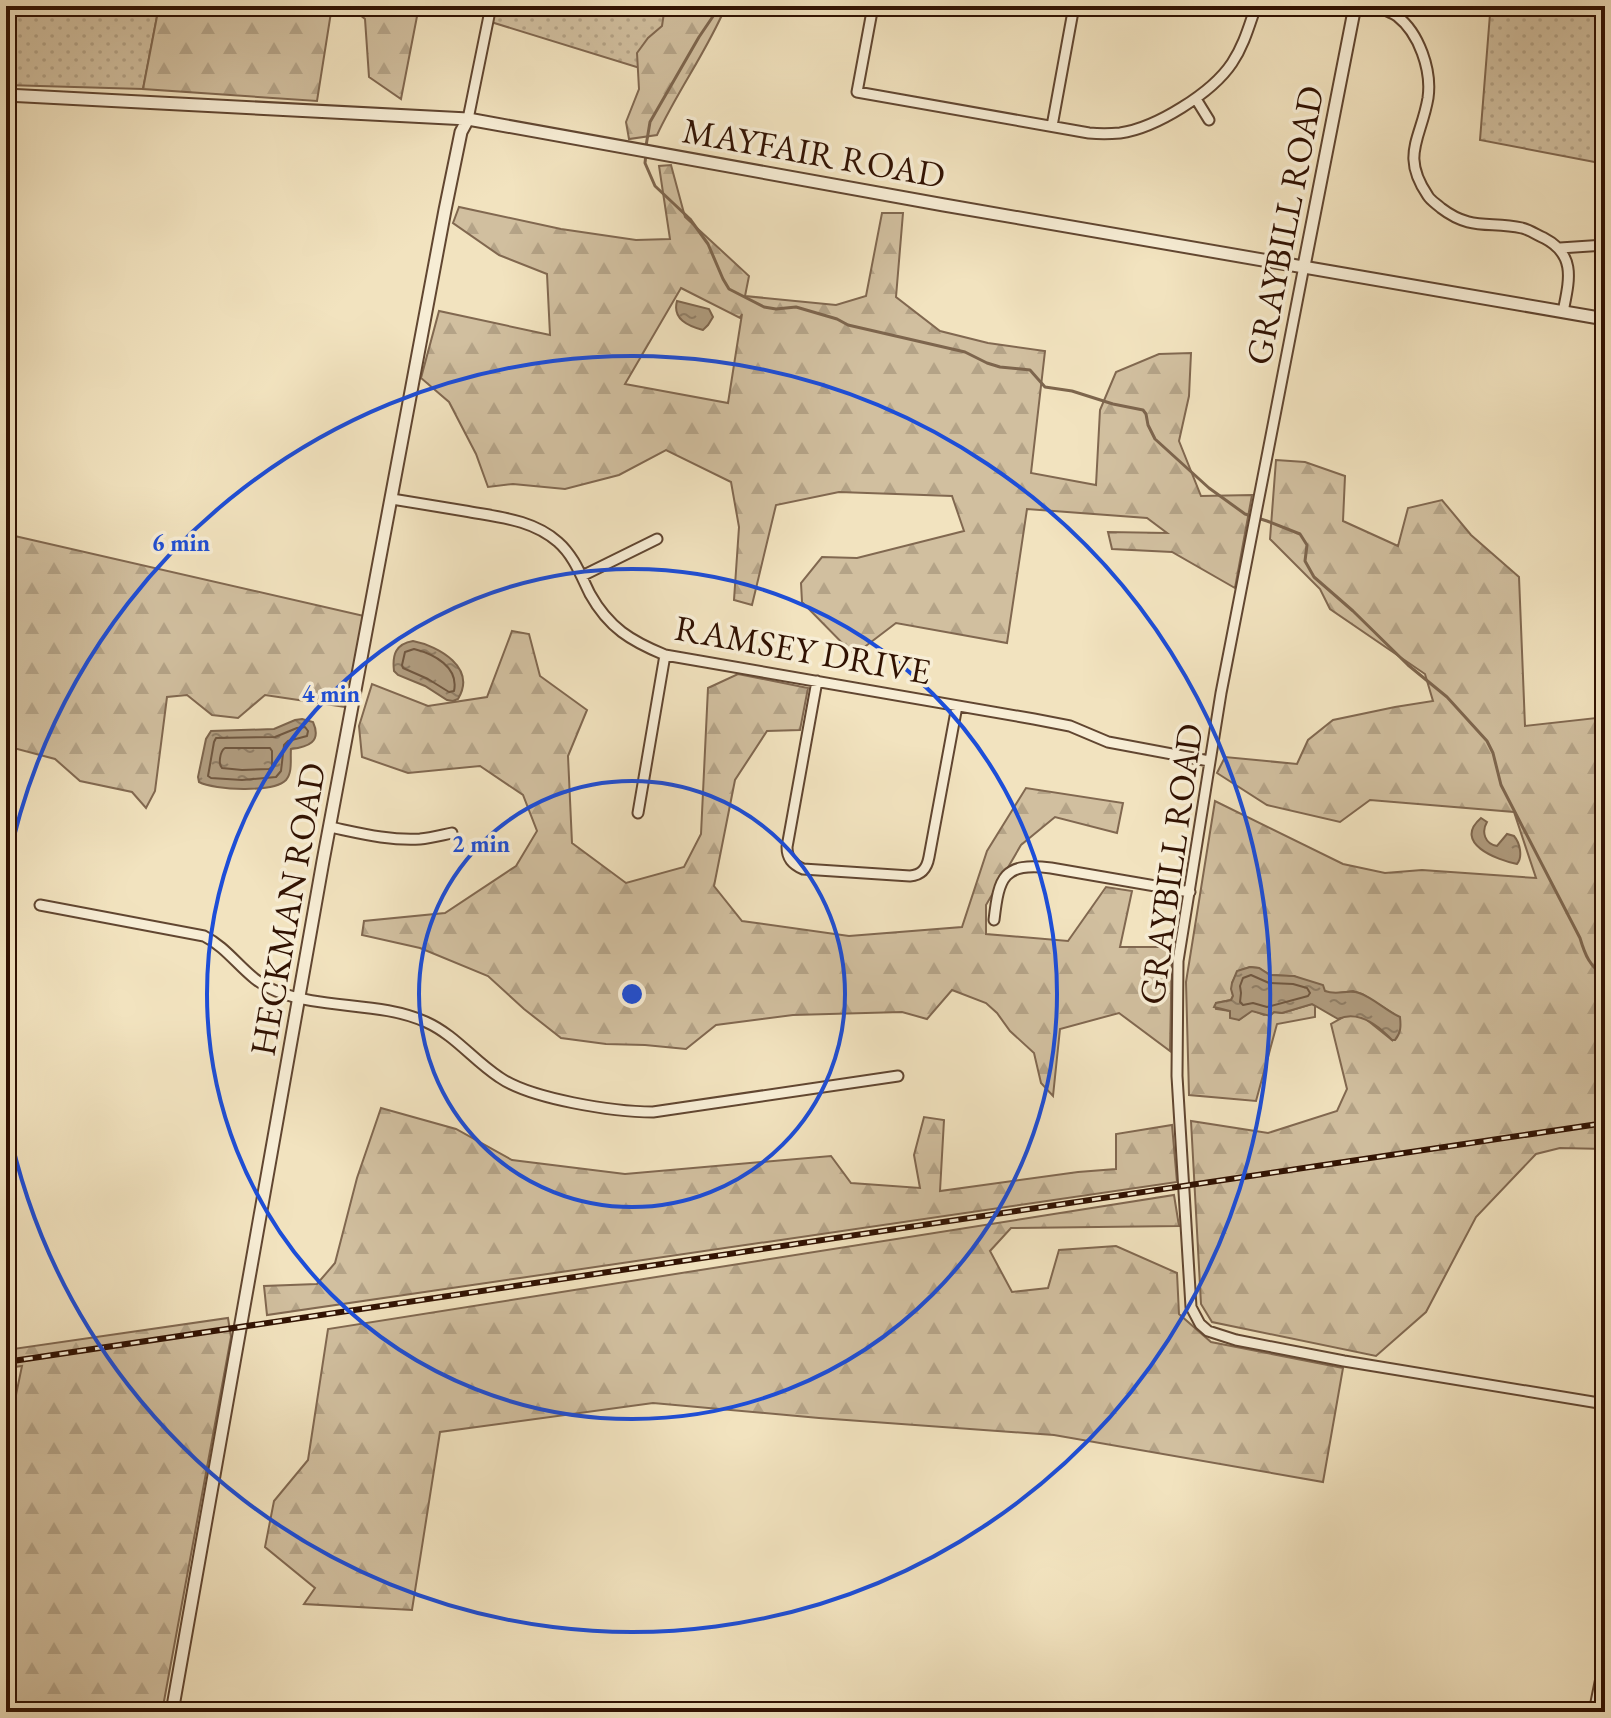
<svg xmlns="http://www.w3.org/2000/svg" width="1611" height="1718" viewBox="0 0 1611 1718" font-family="'EB Garamond',serif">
	<defs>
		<pattern id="grass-dots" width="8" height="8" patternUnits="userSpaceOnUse" patternTransform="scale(2)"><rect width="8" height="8" fill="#d1bf9f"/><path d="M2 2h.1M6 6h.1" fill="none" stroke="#b4a387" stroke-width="1.8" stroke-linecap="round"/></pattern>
		<pattern id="forest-firs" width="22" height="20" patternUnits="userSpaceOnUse" patternTransform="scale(2)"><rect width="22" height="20" fill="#d1bf9f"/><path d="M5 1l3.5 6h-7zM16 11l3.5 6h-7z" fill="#b4a387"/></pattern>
		<pattern id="water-ripples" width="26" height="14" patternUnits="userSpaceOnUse" patternTransform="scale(2)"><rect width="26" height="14" fill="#b09c7f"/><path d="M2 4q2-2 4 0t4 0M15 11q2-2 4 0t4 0" fill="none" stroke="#907e66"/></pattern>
	</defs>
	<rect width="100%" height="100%" fill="#f2e3bf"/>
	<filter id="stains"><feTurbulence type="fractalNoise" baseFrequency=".0025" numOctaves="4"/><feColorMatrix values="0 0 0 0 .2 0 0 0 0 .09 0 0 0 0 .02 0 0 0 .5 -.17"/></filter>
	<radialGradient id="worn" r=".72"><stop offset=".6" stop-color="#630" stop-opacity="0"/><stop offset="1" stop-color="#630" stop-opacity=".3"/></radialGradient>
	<path fill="url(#grass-dots)" stroke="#816850" stroke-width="2" d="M6 6H159L143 89 6 85Z
		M494 6H704L669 77 491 22Z
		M1468 6H1605V164L1480 140 1490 14Z"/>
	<path fill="url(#forest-firs)" stroke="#816850" stroke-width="2" fill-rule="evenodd" d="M159 6H332L317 101 143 89Z
		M349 6H419L401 99 369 77 365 19Z
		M665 6H726C707 51 678 90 657 135L629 139 626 122 639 89 637 53 648 38 662 26Z
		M671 165 685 217 749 276 745 296 836 305 866 296 882 213H903L896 297 940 331 988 343 1045 351 1031 473 1096 485 1100 410 1116 372 1159 354 1191 353 1189 396 1179 441 1201 496 1252 495 1235 588 1172 552 1112 549 1108 532 1167 533 1147 518 1027 509 1007 643 896 623 854 655 802 602 801 583 822 557 857 558 964 531 952 496 839 492 776 505 752 605 734 600 739 527 731 482 666 450 619 475 565 489 513 484 488 487 476 454 449 402 421 378 439 311 550 335 547 274 499 255 453 223 459 207 561 229 636 240 670 239 659 166ZM681 288 740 318 742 314 728 403 625 384Z
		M1276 460 1305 462 1345 476 1343 521 1398 546 1408 508 1442 500 1471 535 1519 577 1525 726 1605 717V1149L1560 1148 1536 1154 1476 1217 1426 1312 1376 1356 1212 1322 1201 1304 1191 1121 1268 1133 1337 1111 1347 1089 1331 1024 1347 1015 1362 1016 1392 1040 1394 1014 1362 994 1353 991 1331 994 1294 976 1270 975 1259 968 1250 967 1238 971 1232 983 1233 996 1231 1000 1216 1003V1009L1230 1011 1239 1020 1252 1010 1264 1015 1274 1012 1282 1013 1312 1004 1315 1006V1017L1277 1024 1256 1101 1189 1095 1186 982 1215 801 1343 864 1385 873 1422 870 1536 878 1514 812 1370 800 1340 822 1267 805 1217 773 1225 757 1297 764 1308 740 1333 720 1395 707 1433 701 1425 674 1330 609 1320 589 1270 539Z
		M6 534 364 616 346 707 265 695 238 718 212 715 187 695 167 697 155 791 146 808 132 792 80 781 55 759 10 747 6 750Z
		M512 631 529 634 540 676 587 710 568 756 572 843 626 883 684 867 701 834 708 688 738 674 808 688 800 730 767 731 735 780 714 886 742 921 849 936 962 927 987 851 1026 788 1123 803 1117 833 1055 817 1021 845 986 905V934L1068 941 1106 887 1132 891 1120 947H1172L1170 1051 1119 1013 1060 1029 1053 1096 1041 1083 1034 1053 1010 1031 997 1013 986 1003 952 990 927 1019 902 1012 793 1015 716 1025 686 1049 645 1045 606 1044 561 1038 524 1009 488 976 420 948 362 935 364 921 445 913 516 866 537 831 523 795 480 766 408 773 362 757 359 726 372 684 428 706 487 697Z
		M381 1108 456 1129 512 1160 625 1174 831 1156 851 1183 920 1188 914 1155 924 1117 944 1120 940 1191 1078 1172 1116 1169V1134L1172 1125 1177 1182 267 1315 264 1286 317 1284 335 1263 357 1178Z
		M1174 1195 1179 1226 1011 1228 990 1251 1012 1292 1048 1288 1059 1250 1116 1246 1177 1273 1179 1314 1211 1342 1343 1368 1323 1482 1054 1435 819 1418 653 1403 440 1432 412 1610 304 1604 315 1588 265 1547 274 1501 308 1460 328 1329Z
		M228 1318 231 1337 162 1712H6V1443L22 1366 6 1368V1350Z"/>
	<path fill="url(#water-ripples)" stroke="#7d654d" stroke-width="2" d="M677 301 709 309 713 317 708 325 703 330C688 326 672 319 677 301Z
		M413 641C439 646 477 668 458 699L453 701 447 700 425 686 398 675 394 671C392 654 396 644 413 641Z
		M302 719 313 722C322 742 308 747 291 749 290 758 293 772 286 780 274 793 214 790 199 782L198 777 206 739 211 731 274 729 295 720Z
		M1481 818 1487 822C1481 832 1485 844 1497 846L1507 834 1514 836C1520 843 1523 857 1517 864 1497 860 1452 843 1481 818Z
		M1250 967 1259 968 1270 975 1294 976 1323 985 1325 991C1337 996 1348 989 1359 993 1374 998 1386 1011 1400 1017 1401 1026 1401 1033 1395 1040H1392C1378 1025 1359 1010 1338 1019L1312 1004 1282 1013 1274 1012 1270 1016 1252 1011 1239 1020 1230 1018V1011L1214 1007 1216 1003 1231 1000 1233 996 1231 989 1232 983 1237 971Z"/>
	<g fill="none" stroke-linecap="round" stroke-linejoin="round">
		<path stroke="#705740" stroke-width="2" d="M414 649C434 654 459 667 454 691L449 692 428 679 403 668 402 665 405 652Z
			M305 727 308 731 307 736 288 741 284 745 281 771 276 777 242 780 211 778 208 776 214 742 216 738 275 737 297 728Z
			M225 748H270L272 751V767L269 769 242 770 222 768C218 764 220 751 225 748Z
			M1251 975 1269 983 1293 984 1307 988 1310 993 1308 996 1267 1007 1253 1003 1243 1005 1240 1002 1241 993 1240 986 1243 978Z"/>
		<path stroke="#7d654d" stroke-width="3" d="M646 146 650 122 699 37 720 6
			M646 154 645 163 655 186 690 219 708 244 723 279 729 289 764 307 776 309 796 307 837 319 848 325 965 352 987 363 1000 367 1030 370 1045 387 1072 391 1113 404 1143 410 1146 414 1148 425 1155 439 1209 488 1245 514 1267 521 1300 534 1307 545 1305 561 1314 577 1353 611 1408 665 1447 697 1487 741 1493 753 1501 785 1580 938C1585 955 1590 967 1605 976"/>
		<g stroke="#614631" stroke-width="13">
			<path id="minor" d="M873 6 857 92 1089 133C1099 134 1109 134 1120 133 1156 128 1212 93 1232 63 1244 45 1249 26 1256 6
				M1375 6C1382 9 1391 12 1397 16 1419 33 1432 70 1428 98 1421 139 1400 155 1428 196 1431 201 1437 204 1441 208 1471 231 1489 221 1522 228 1530 230 1537 235 1544 238 1577 255 1569 281 1563 312
				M1196 99 1209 120
				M468 119 491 6
				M1052 126 1074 6
				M1560 248 1605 245
				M1304 266 1221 693 1178 961 1177 1076 1191 1307 1200 1324 1208 1331 1236 1340 1344 1361 1605 1404
				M392 499C416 503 440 507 465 511 497 517 532 519 558 542 574 556 581 576 590 594 609 628 631 641 665 655L1034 719 1070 726 1108 742 1209 761
				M582 576 657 539
				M817 681 787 847C787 858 792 864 803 869L910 876C922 875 927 868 929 857L957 706
				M638 813 665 655
				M330 827C359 833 390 841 420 839 431 838 442 835 452 833
				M40 905 204 936C232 950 246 980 276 991 323 1010 379 1001 426 1022 455 1035 473 1060 499 1077 530 1099 614 1112 653 1112L898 1076
				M994 920C999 877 1003 862 1051 868L1190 892
				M1594 1712 1605 1658"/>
		</g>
		<g stroke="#614631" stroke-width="15">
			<path id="tertiary" d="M6 95 468 119 944 205 1605 319
				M1304 266 1355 6
				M172 1712 323 861 445 210 461 132 468 119"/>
		</g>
		<use href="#minor" stroke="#f7edd5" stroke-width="9"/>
		<use href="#tertiary" stroke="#f7edd5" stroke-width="11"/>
		<g stroke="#311202" stroke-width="6">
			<path id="rail" d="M6 1362 1605 1123"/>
		</g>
		<use href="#rail" stroke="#f7edd5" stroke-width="3" stroke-dasharray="9" stroke-linecap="butt"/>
	</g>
	<g fill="none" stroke="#1d4ed8" stroke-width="4">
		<circle cx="632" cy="994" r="213"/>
		<circle cx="632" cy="994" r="425"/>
		<path d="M7 867A638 638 0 1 1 7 1121"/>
	</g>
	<g text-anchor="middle" stroke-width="7" stroke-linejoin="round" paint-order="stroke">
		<g font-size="36" fill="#311202" stroke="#f7edd5">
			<text transform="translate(814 152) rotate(10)" y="13">MAYFAIR ROAD</text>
			<text transform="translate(1284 225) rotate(-79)" y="13">GRAYBILL ROAD</text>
			<text transform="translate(803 649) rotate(10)" y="13">RAMSEY DRIVE</text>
			<text transform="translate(1170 864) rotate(-82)" y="13">GRAYBILL ROAD</text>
			<text transform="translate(287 909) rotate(-80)" y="13">HECKMAN ROAD</text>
		</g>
	</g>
	<circle cx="632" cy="994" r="12" fill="#1d4ed8" stroke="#f7edd5" stroke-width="4"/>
	<g font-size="24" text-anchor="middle" font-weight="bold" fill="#1d4ed8" stroke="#f7edd5" stroke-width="7" stroke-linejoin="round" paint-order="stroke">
		<text x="181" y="551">6 min</text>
		<text x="331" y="702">4 min</text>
		<text x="481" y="852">2 min</text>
	</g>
	<rect width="1611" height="1718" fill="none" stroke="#f2e3bf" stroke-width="32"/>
	<rect x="8" y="8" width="1595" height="1702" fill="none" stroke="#311202" stroke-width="4"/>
	<rect x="16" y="16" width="1579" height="1686" fill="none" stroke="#311202" stroke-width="2"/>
	<rect width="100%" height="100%" filter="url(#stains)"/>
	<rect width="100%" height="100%" fill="url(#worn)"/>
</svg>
